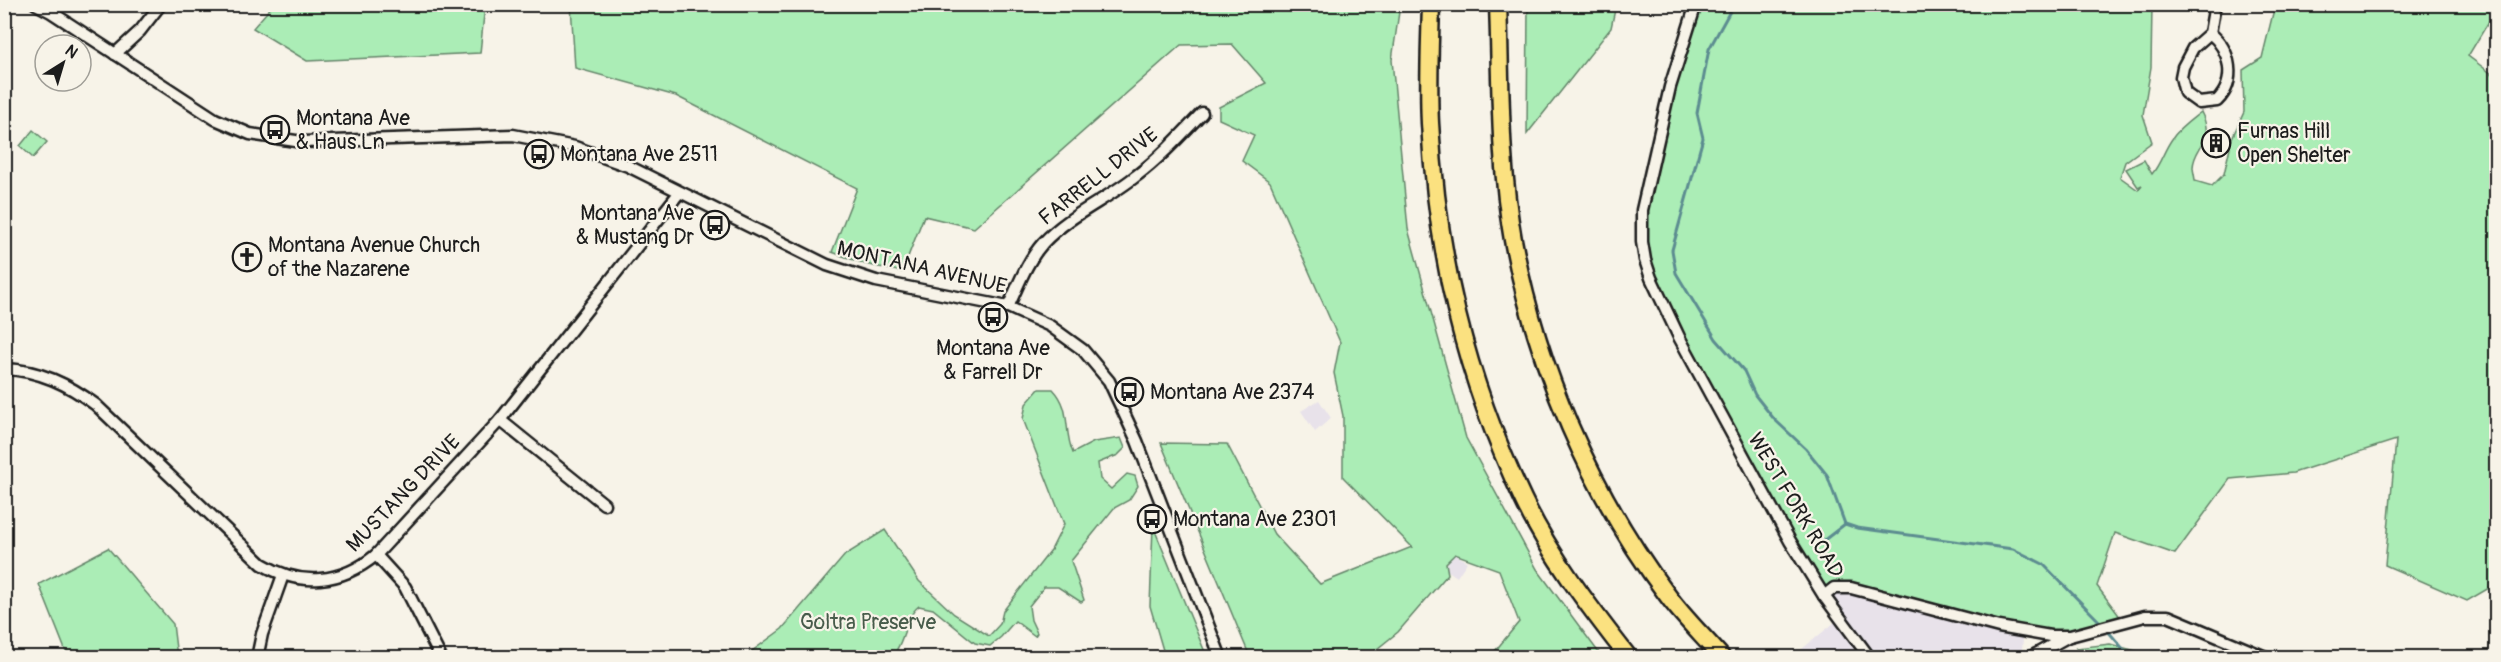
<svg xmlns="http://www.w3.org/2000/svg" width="2501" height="662" viewBox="0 0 2501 662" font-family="Pangolin,sans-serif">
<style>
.built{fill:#e8e2ea}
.green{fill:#abedb6;stroke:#648469;stroke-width:1.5}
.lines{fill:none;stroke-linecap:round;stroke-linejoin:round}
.stream{stroke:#5c8c90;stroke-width:3}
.minor-casing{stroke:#1c1c1c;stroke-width:15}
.highway-casing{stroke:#1c1c1c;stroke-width:21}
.minor{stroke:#f7f3e8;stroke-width:10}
.highway{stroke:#fbe180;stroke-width:16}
.labels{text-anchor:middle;stroke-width:4.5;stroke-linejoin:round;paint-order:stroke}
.poi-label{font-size:21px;fill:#1c1c1c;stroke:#f7f3e8;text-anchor:start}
.street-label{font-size:21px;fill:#1c1c1c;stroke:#f7f3e8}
.park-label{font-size:21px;fill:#475b4a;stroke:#f7f3e8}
</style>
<rect width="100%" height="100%" fill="#f7f3e8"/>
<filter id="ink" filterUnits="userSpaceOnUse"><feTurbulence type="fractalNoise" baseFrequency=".0167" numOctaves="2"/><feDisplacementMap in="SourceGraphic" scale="12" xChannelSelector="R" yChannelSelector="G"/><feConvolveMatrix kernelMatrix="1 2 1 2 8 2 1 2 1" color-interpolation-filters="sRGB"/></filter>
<g filter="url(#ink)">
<g class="built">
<polygon points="1319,400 1331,418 1315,432 1301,411"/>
<polygon points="1454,553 1467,562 1457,577 1444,568"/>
<polygon points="1834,588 2024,632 2021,657 1801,658 1797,653 1840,618 1824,596"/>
</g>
<g class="green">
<polygon points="273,5 485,5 480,53 307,61 253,28"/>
<polygon points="571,5 1400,5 1392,60 1408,229 1466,438 1537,569 1602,657 1490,657 1519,622 1499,570 1455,554 1446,563 1448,574 1398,632 1367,657 1250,657 1161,443 1227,444 1274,534 1320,584 1412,547 1343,477 1343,416 1334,373 1340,342 1270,182 1242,161 1254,135 1219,119 1219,107 1266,83 1232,44 1181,45 974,228 924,216 902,272 865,264 832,252 857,188 676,96 575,68"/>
<polygon points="1528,5 1616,5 1611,28 1527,134"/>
<path d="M1696,5h456l-1,62 -8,48 9,27 -27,20 -5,15 18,13 4,-5 -4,2 -12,-18 18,-9 8,14c9,-11 12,-24 20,-35 7,-11 19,-19 29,-27 15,29 -7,34 -8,55 0,4 2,10 2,14l17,5 12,-12 8,-36 12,-26 -1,-42 19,-12 13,-53h215l4,8 -26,43 28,21v507l-29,17 -82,-36 11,-125 -103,33 -63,6 -55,75 -60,-21 -18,53 27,36 -74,13 -199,-47 -27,8 -173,-318 -9,-68z"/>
<polygon points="33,130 47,142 33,158 20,146"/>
<path d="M1039,389h14c19,20 10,41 20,64l21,-11 27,-4 4,10 -7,7 -20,8 2,16 11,10 16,-15 8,2 3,10 -9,14 -15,8 -43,53 13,39 -3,2 -23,-15h-14l-15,19 2,14 6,13 -2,3 -20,-15 -14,16 -11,9 -15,-3 -42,-34 -14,-3c-13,10 -14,30 -22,43l1,8h-154l38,-28 63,-74 40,-25 34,51 35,33 35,22 11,-12 3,-13 48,-61 13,-26 -41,-105 3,-15z"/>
<polygon points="1153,526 1207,657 1165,657 1150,606"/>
<polygon points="108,548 173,624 177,657 68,657 39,584"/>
<polygon points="2110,644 2154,656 2155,657 2084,657 2076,648"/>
</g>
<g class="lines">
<g class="stream">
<polyline points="1734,4 1709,49 1697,113 1703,138 1672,250 1676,273 1716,339 1744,371 1755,395 1774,419 1806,449 1827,475 1845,524 1857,528 2013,549 2043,564 2103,625"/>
<polyline points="1823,541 1845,524"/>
<polyline points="2107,630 2131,658"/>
</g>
<g class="minor-casing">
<g id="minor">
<polyline points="36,4 51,12 215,119 250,134 302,142 513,135 575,147 628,166 827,265 876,281 1008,307 1050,326 1083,350 1109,381 1137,441 1221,658"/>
<polyline points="1696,4 1670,87 1642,210 1642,242 1645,260 1651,278 1679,337 1790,541 1824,596 1870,658"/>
<path d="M2210,33c21,17 27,48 7,68l-18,2 -14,-10 -4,-16 2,-10 10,-19 17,-15 5,-29"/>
<polyline points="115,54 140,31 161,4"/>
<path d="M1008,307c10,-21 19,-46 35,-64 26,-28 63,-43 93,-67 24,-18 45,-41 66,-63"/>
<path d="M4,369c35,1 64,15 92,36l166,159c38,23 79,20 114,-9l124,-135 179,-227"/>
<polyline points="500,420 604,504"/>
<polyline points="376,555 405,587 441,658"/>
<polyline points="1824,596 1834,588 1851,588 1999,627 2050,636 2070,636 2145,616 2168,616 2268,658"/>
<polyline points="257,658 262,634 283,575"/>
<polyline points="2029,658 2067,637"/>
</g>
</g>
<g class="highway-casing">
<g id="highway">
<path d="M1431,4c-1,40 -3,80 -1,119 7,134 35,254 93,376 27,57 67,109 106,159"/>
<path d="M1498,4c3,78 1,159 15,236 24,128 77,252 155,356 16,22 36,41 54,62"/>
</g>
</g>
<use href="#minor" class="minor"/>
<use href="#highway" class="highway"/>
</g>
</g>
<defs>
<g id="bus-ring" transform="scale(1.5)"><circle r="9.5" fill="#f7f3e8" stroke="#1c1c1c" stroke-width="1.5"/><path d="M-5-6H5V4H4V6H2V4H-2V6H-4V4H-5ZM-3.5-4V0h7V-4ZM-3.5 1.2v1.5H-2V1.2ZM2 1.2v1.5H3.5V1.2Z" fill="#1c1c1c"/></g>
<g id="building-ring" transform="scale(1.5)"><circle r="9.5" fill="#f7f3e8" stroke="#1c1c1c" stroke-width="1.5"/><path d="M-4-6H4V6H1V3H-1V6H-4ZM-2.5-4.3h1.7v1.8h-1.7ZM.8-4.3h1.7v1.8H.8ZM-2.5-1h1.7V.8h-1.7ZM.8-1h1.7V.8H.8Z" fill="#1c1c1c"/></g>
<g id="church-ring" transform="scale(1.5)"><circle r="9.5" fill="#f7f3e8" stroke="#1c1c1c" stroke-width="1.5"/><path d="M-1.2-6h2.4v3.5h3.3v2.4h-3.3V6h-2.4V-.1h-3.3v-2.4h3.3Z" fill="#1c1c1c"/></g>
</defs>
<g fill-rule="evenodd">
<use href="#bus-ring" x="275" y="130"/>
<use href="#building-ring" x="2216" y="143"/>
<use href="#bus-ring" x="539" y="154"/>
<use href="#bus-ring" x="715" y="225"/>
<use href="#church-ring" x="247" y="257"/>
<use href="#bus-ring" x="993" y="317"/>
<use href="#bus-ring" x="1129" y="392"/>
<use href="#bus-ring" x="1152" y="519"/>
</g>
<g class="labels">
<g class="poi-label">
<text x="296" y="125">Montana Ave<tspan x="296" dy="24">&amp; Haus Ln</tspan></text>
<text x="2237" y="138">Furnas Hill<tspan x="2237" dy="24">Open Shelter</tspan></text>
<text x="560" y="161">Montana Ave 2511</text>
<text x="694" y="220" text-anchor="end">Montana Ave<tspan x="694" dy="24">&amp; Mustang Dr</tspan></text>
<text x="268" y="252">Montana Avenue Church<tspan x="268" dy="24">of the Nazarene</tspan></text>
<text x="993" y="355" text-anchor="middle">Montana Ave<tspan x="993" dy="24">&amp; Farrell Dr</tspan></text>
<text x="1150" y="399">Montana Ave 2374</text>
<text x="1173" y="526">Montana Ave 2301</text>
</g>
<g class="street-label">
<text transform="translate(1098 176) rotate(-38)" y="7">FARRELL DRIVE</text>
<text transform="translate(922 267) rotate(13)" y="7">MONTANA AVENUE</text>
<text transform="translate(403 493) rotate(-46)" y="7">MUSTANG DRIVE</text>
<text transform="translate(1796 505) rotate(59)" y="7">WEST FORK ROAD</text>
</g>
<g class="park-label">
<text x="868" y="629">Goltra Preserve</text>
</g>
</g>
<rect width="2501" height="662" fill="none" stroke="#f7f3e8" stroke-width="24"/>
<rect x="12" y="12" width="2477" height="638" fill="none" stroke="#1c1c1c" stroke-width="2" filter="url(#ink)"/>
<g transform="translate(63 63) rotate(37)"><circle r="28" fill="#f7f3e8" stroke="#9f9d96" stroke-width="1.5"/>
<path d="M0-4.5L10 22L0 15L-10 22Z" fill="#1c1c1c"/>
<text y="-9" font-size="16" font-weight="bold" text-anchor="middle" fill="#1c1c1c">N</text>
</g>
</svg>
